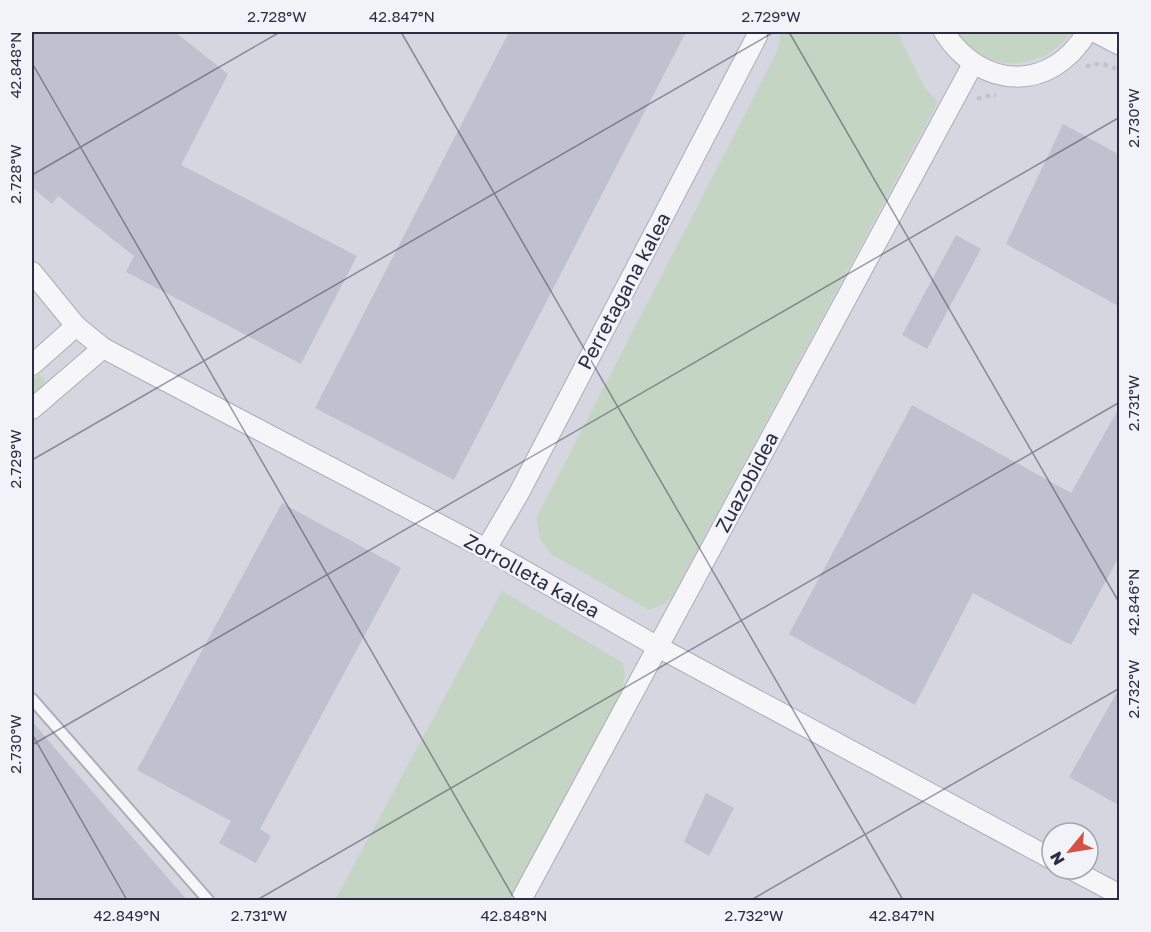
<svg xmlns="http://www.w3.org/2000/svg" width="1151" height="932" viewBox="0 0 1151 932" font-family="'Golos Text',sans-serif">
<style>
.built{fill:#d5d6e0;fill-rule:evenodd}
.green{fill:#c4d5c3}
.building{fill:#bfc1ce}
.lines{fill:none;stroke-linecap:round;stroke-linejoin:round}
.lane-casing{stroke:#acadb9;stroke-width:14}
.street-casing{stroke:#acadb9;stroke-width:22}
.path{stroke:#c1c2ca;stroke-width:4;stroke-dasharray:4.5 4.5;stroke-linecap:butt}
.lane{stroke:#f6f6f9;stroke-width:10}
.street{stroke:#f6f6f9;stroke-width:20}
.ticks{fill:none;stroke:#2a2d44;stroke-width:1.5;stroke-opacity:0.45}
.labels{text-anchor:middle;stroke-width:5;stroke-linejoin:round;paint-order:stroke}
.street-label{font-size:20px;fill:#2a2d44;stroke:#f2f3f8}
.neatline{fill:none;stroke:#2a2d44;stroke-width:2}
.ticks-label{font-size:15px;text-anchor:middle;fill:#2a2d44}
</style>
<rect width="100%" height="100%" fill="#e3e4eb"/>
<path class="built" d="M32,32h1087v868h-1087zM1052,833h36v36h-36z"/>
<g class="green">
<polygon points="780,32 897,32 925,88 938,102 672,597 663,604 649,610 551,554 540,539 537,517 777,52 780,40"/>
<path d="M957,32h114c-26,40 -88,43 -114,0z"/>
<polygon points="39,374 46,382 32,395 32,380"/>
<polygon points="502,591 623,663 625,674 622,691 509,900 335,900"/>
</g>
<g class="building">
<polygon points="32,32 175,32 228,74 181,165 357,256 301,364 126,272 134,256 58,196 52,204 32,187"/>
<polygon points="509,32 686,32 454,480 315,408"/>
<polygon points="1063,124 1120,155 1120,307 1006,244"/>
<polygon points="956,235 981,249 927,349 902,335"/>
<polygon points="912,405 1071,493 1120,406 1120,555 1071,645 973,593 915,705 789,634"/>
<polygon points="282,503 401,568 260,829 271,836 256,863 219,843 231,821 137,770"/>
<polygon points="1120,687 1120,806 1069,777"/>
<polygon points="32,721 70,766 187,900 32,900"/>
<polygon points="706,793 734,808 709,856 684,842"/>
</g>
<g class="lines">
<g class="lane-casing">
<polyline id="lane" points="32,699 208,900"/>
</g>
<g class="street-casing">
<g id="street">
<path d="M944,32c37,58 107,61 143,0"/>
<polyline points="1095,32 1120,45"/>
<polyline points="32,272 76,326 103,348 486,549 658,647 1052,859"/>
<polyline points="32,365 76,326"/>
<polyline points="32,409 103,348"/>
<polyline points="486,549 519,493 757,36 757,32"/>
<polyline points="1071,869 1120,895"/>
<polyline points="521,900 973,64"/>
</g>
</g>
<g class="path">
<path d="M1086,67c13,-6 22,-2 34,4"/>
<polyline points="977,99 985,96 996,95"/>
</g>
<use href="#lane" class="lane"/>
<use href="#street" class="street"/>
</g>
<path class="ticks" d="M401,32l502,868M789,32l331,572M32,63l483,837M32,175l248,-143M32,460l742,-428M32,734l95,166M32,745l1088,-628M257,900l863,-498M751,900l369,-212"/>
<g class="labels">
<g class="street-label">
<text transform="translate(624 291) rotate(-62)" y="7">Perretagana kalea</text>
<text transform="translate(747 482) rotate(-62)" y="7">Zuazobidea</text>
<text transform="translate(532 576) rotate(29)" y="7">Zorrolleta kalea</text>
</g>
</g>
<rect width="1151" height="932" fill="none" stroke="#f2f3f8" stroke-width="66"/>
<g transform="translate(1070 851) rotate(240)"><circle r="28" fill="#f2f3f8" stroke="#a2a4b0" stroke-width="1.5"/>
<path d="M0-4.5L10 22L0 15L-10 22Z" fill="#d35245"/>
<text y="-9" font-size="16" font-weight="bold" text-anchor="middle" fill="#2a2d44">N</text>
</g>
<rect x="33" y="33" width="1085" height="866" class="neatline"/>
<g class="ticks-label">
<text x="277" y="22">2.728°W</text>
<text x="402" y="22">42.847°N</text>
<text x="771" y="22">2.729°W</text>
<text transform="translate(16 65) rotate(-90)" y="5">42.848°N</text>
<text transform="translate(1134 118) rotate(-90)" y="5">2.730°W</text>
<text transform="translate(16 174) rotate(-90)" y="5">2.728°W</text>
<text transform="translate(1134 403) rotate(-90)" y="5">2.731°W</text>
<text transform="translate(16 459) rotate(-90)" y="5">2.729°W</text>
<text transform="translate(1134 602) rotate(-90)" y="5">42.846°N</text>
<text transform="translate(1134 689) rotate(-90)" y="5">2.732°W</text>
<text transform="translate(16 744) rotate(-90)" y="5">2.730°W</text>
<text x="127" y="921">42.849°N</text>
<text x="259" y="921">2.731°W</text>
<text x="514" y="921">42.848°N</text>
<text x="754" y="921">2.732°W</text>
<text x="902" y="921">42.847°N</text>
</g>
</svg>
